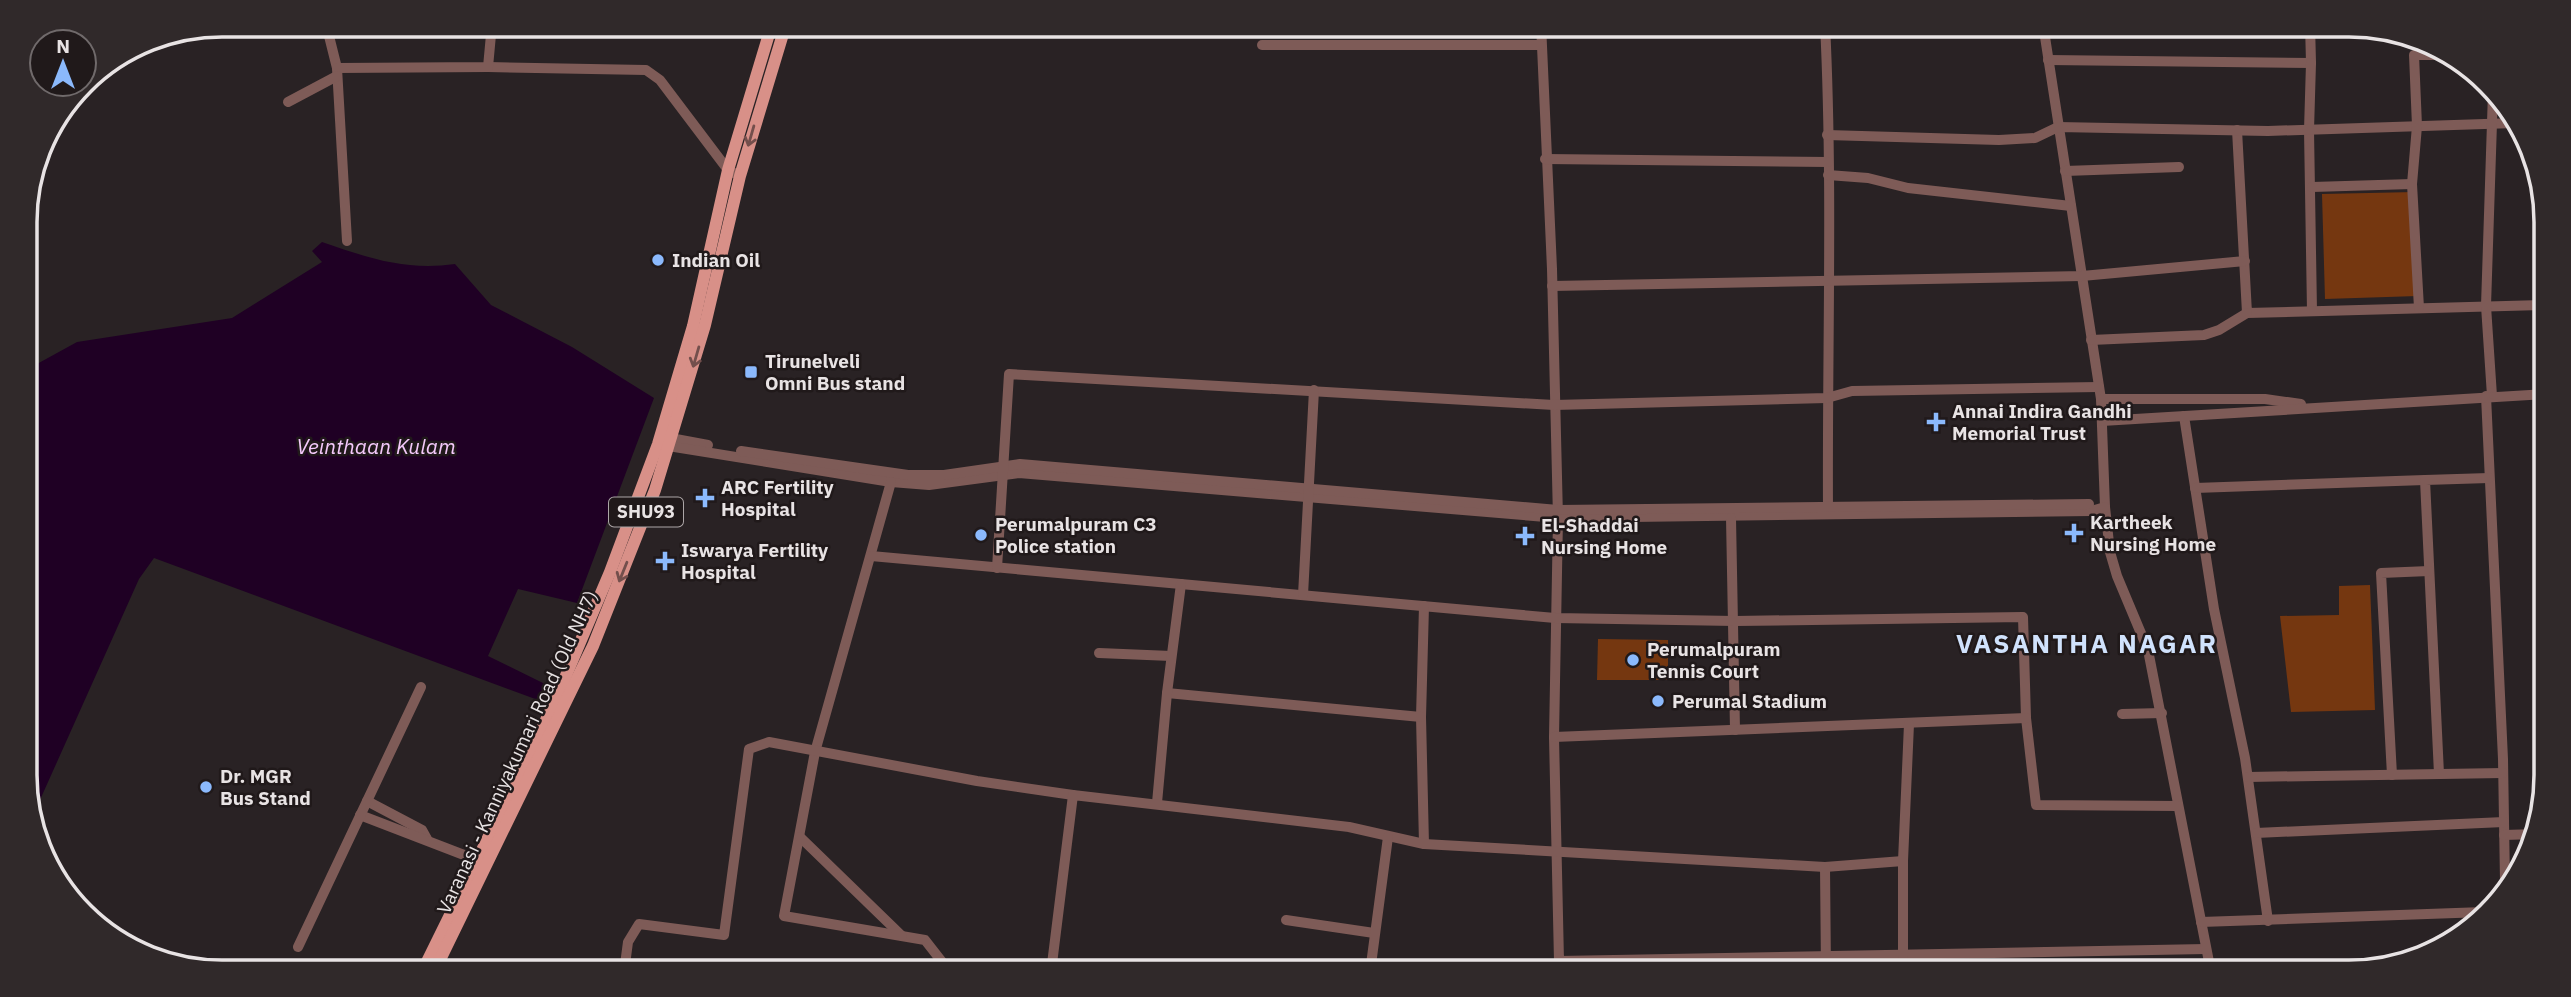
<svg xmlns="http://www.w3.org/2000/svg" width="2571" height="997" viewBox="0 0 2571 997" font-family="'IBM Plex Sans',sans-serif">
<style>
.green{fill:#753710}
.water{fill:#1f0024}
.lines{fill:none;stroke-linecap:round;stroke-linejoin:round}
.minor{stroke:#7e5b57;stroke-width:10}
.major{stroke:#d89088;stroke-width:12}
.oneway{stroke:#734f4c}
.poi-dot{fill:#8bb9fc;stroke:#20191a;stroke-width:2.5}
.labels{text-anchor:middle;stroke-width:5;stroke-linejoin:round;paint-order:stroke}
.shield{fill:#20191a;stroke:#aca6a7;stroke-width:2}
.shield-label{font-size:18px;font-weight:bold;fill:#e8e3e4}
.poi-label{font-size:19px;font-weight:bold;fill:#e8e3e4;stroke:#20191a;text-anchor:start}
.street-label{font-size:19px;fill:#e8e3e4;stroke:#20191a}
.water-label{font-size:21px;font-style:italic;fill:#f4c9fb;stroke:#20191a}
.district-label{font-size:26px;font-weight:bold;letter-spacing:2px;fill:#d0e2fc;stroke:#20191a}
.rim{fill:none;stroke:#e8e3e4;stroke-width:3.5}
</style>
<rect width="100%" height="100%" fill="#292224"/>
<g class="green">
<polygon points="2415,192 2418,296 2325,299 2322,194"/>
<polygon points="2370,585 2375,710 2291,712 2280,616 2339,615 2339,586"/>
<polygon points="1598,639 1668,640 1668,680 1597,680"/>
</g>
<path class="water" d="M322,242c46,16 84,29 133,22l36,41 81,42 82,51 -77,205 -59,-14 -30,67 57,28 -7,16 -384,-142 -15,21 -108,241 -3,-6 -2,-444 51,-28 155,-24 90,-56 -10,-11z"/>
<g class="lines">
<g class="minor">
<polyline points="326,24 337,68 347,241"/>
<polyline points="1541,24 1552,269 1558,518 1554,737 1559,961 2206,949"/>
<path d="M1825,24c8,163 2,325 3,488"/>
<polyline points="2043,24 2101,399 2105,507 2110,552 2117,576 2148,650 2211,972"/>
<polyline points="264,28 270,24"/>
<polyline points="1262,45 1541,45"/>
<polyline points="2048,60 2311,63 2310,24"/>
<polyline points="2311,63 2309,130 2312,311"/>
<polyline points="488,67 646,70 660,80 728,170 740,176"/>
<polyline points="337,68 488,67 492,24"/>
<polyline points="288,102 337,76"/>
<polyline points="2237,130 2247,313 2545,305"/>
<polyline points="1827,135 1999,140 2035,138 2058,127 2268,131 2515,123"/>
<polyline points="1545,159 1828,162"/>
<polyline points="2065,171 2179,167"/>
<polyline points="1828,175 1868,178 1908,188 2071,206"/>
<polyline points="2312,187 2412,184"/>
<polyline points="1552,286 2082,276 2245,261"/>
<polyline points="2419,308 2412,184 2417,126 2414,55 2441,55"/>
<polyline points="2091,340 2204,335 2219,330 2247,313"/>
<polyline points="2486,396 2503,759 2505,882"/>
<polyline points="2492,396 2486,306 2493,92"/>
<polyline points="2101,399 2265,399 2301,404"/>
<polyline points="2184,416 2214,609 2245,758 2268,921"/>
<polyline points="2102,421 2545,394"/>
<polyline points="665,437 708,445"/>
<polyline points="662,445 891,482 929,485 1019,473 1558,518 2091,511 2105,507"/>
<polyline points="741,451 908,475 944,475 1020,464 1558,510 2089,504"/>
<polyline points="891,482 815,752 784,916 925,940 950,972"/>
<polyline points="2195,488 2425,480"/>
<polyline points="1731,518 1735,730"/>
<polyline points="871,556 1555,618 1735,621 2023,617 2026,718 2036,805 2178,806"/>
<polyline points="997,568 1009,374 1554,405 1827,398 1852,391 2099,387"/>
<polyline points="1303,595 1314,390"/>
<polyline points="1424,606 1421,717 1424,844"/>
<polyline points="1099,653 1171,656"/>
<polyline points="1167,693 1421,717"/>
<polyline points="2122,714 2162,713"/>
<polyline points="1554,737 2026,718"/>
<polyline points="2439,774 2425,480 2489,478"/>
<polyline points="2392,775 2381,573 2429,571"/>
<polyline points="2248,777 2503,773"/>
<polyline points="367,801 422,830 427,839"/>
<polyline points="1157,803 1167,693 1181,584"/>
<polyline points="360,815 477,860"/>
<polyline points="2256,833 2504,822"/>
<polyline points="2504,835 2537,834"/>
<polyline points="800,837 902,936"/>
<polyline points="1825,867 1903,861"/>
<polyline points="1286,920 1374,933"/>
<polyline points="2201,922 2484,912"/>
<polyline points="298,947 421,687"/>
<polyline points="1903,956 1903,861 1909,724"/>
<polyline points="624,972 628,942 639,924 724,935 749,749 769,742 977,781 1073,795"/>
<polyline points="1051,972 1073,795 1349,827 1424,844 1825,867 1826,972"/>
<polyline points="1370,972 1388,837"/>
</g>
<g class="major">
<polyline points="422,972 553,706 610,572 658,444 693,326 728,170 772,24"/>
<polyline points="434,972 593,646 655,490 705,325 740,176 786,24"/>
</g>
</g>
<defs><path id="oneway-shaft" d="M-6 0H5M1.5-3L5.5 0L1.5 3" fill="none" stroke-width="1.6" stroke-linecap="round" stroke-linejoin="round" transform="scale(1.75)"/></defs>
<g class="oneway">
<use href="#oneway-shaft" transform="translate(751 136) rotate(106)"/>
<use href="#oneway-shaft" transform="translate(696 357) rotate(106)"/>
<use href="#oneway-shaft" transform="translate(623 572) rotate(112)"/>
</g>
<g class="poi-dot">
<circle cx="658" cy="260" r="7"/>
<rect x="744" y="365" width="14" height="14" rx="3.5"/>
<path d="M1932.5 411.5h7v7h7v7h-7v7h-7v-7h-7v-7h7z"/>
<path d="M701.5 487.5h7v7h7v7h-7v7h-7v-7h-7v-7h7z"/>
<path d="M2070.5 522.5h7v7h7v7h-7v7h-7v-7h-7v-7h7z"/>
<circle cx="981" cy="535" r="7"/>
<path d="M1521.5 525.5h7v7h7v7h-7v7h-7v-7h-7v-7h7z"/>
<path d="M661.5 550.5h7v7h7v7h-7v7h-7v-7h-7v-7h7z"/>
<circle cx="1633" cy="660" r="7"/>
<circle cx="1658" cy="701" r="7"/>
<circle cx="206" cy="787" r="7"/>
</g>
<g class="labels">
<rect class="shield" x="609" y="497.5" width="74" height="29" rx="5"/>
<g class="shield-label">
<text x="646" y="518">SHU93</text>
</g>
<g class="poi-label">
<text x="672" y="267">Indian Oil</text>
<text x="765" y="368">Tirunelveli<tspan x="765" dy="22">Omni Bus stand</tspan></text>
<text x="1952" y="418">Annai Indira Gandhi<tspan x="1952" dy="22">Memorial Trust</tspan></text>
<text x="721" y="494">ARC Fertility<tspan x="721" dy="22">Hospital</tspan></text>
<text x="2090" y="529">Kartheek<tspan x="2090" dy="22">Nursing Home</tspan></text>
<text x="995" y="531">Perumalpuram C3<tspan x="995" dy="22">Police station</tspan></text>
<text x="1541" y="532">El-Shaddai<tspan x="1541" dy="22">Nursing Home</tspan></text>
<text x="681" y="557">Iswarya Fertility<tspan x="681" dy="22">Hospital</tspan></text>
<text x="1647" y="656">Perumalpuram<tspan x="1647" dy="22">Tennis Court</tspan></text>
<text x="1672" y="708">Perumal Stadium</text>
<text x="220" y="783">Dr. MGR<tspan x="220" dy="22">Bus Stand</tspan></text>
</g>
<g class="street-label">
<text transform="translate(517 752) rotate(-65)" y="7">Varanasi - Kanniyakumari Road (Old NH7)</text>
</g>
<g class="water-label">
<text x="376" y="454">Veinthaan Kulam</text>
</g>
<g class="district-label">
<text x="2087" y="653">VASANTHA NAGAR</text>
</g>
</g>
<path d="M0 0H2571V997H0ZM222 37H2349A185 185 0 0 1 2534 222V775A185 185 0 0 1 2349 960H222A185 185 0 0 1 37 775V222A185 185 0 0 1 222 37Z" fill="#30292a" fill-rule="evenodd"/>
<path class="rim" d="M222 37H2349A185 185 0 0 1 2534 222V775A185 185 0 0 1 2349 960H222A185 185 0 0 1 37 775V222A185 185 0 0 1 222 37Z"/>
<g transform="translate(63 63)"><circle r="33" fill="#20191a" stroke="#706a6b" stroke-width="2"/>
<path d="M0-5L12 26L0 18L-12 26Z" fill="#8bb9fc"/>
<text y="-10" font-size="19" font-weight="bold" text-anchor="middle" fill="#e8e3e4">N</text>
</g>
</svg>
